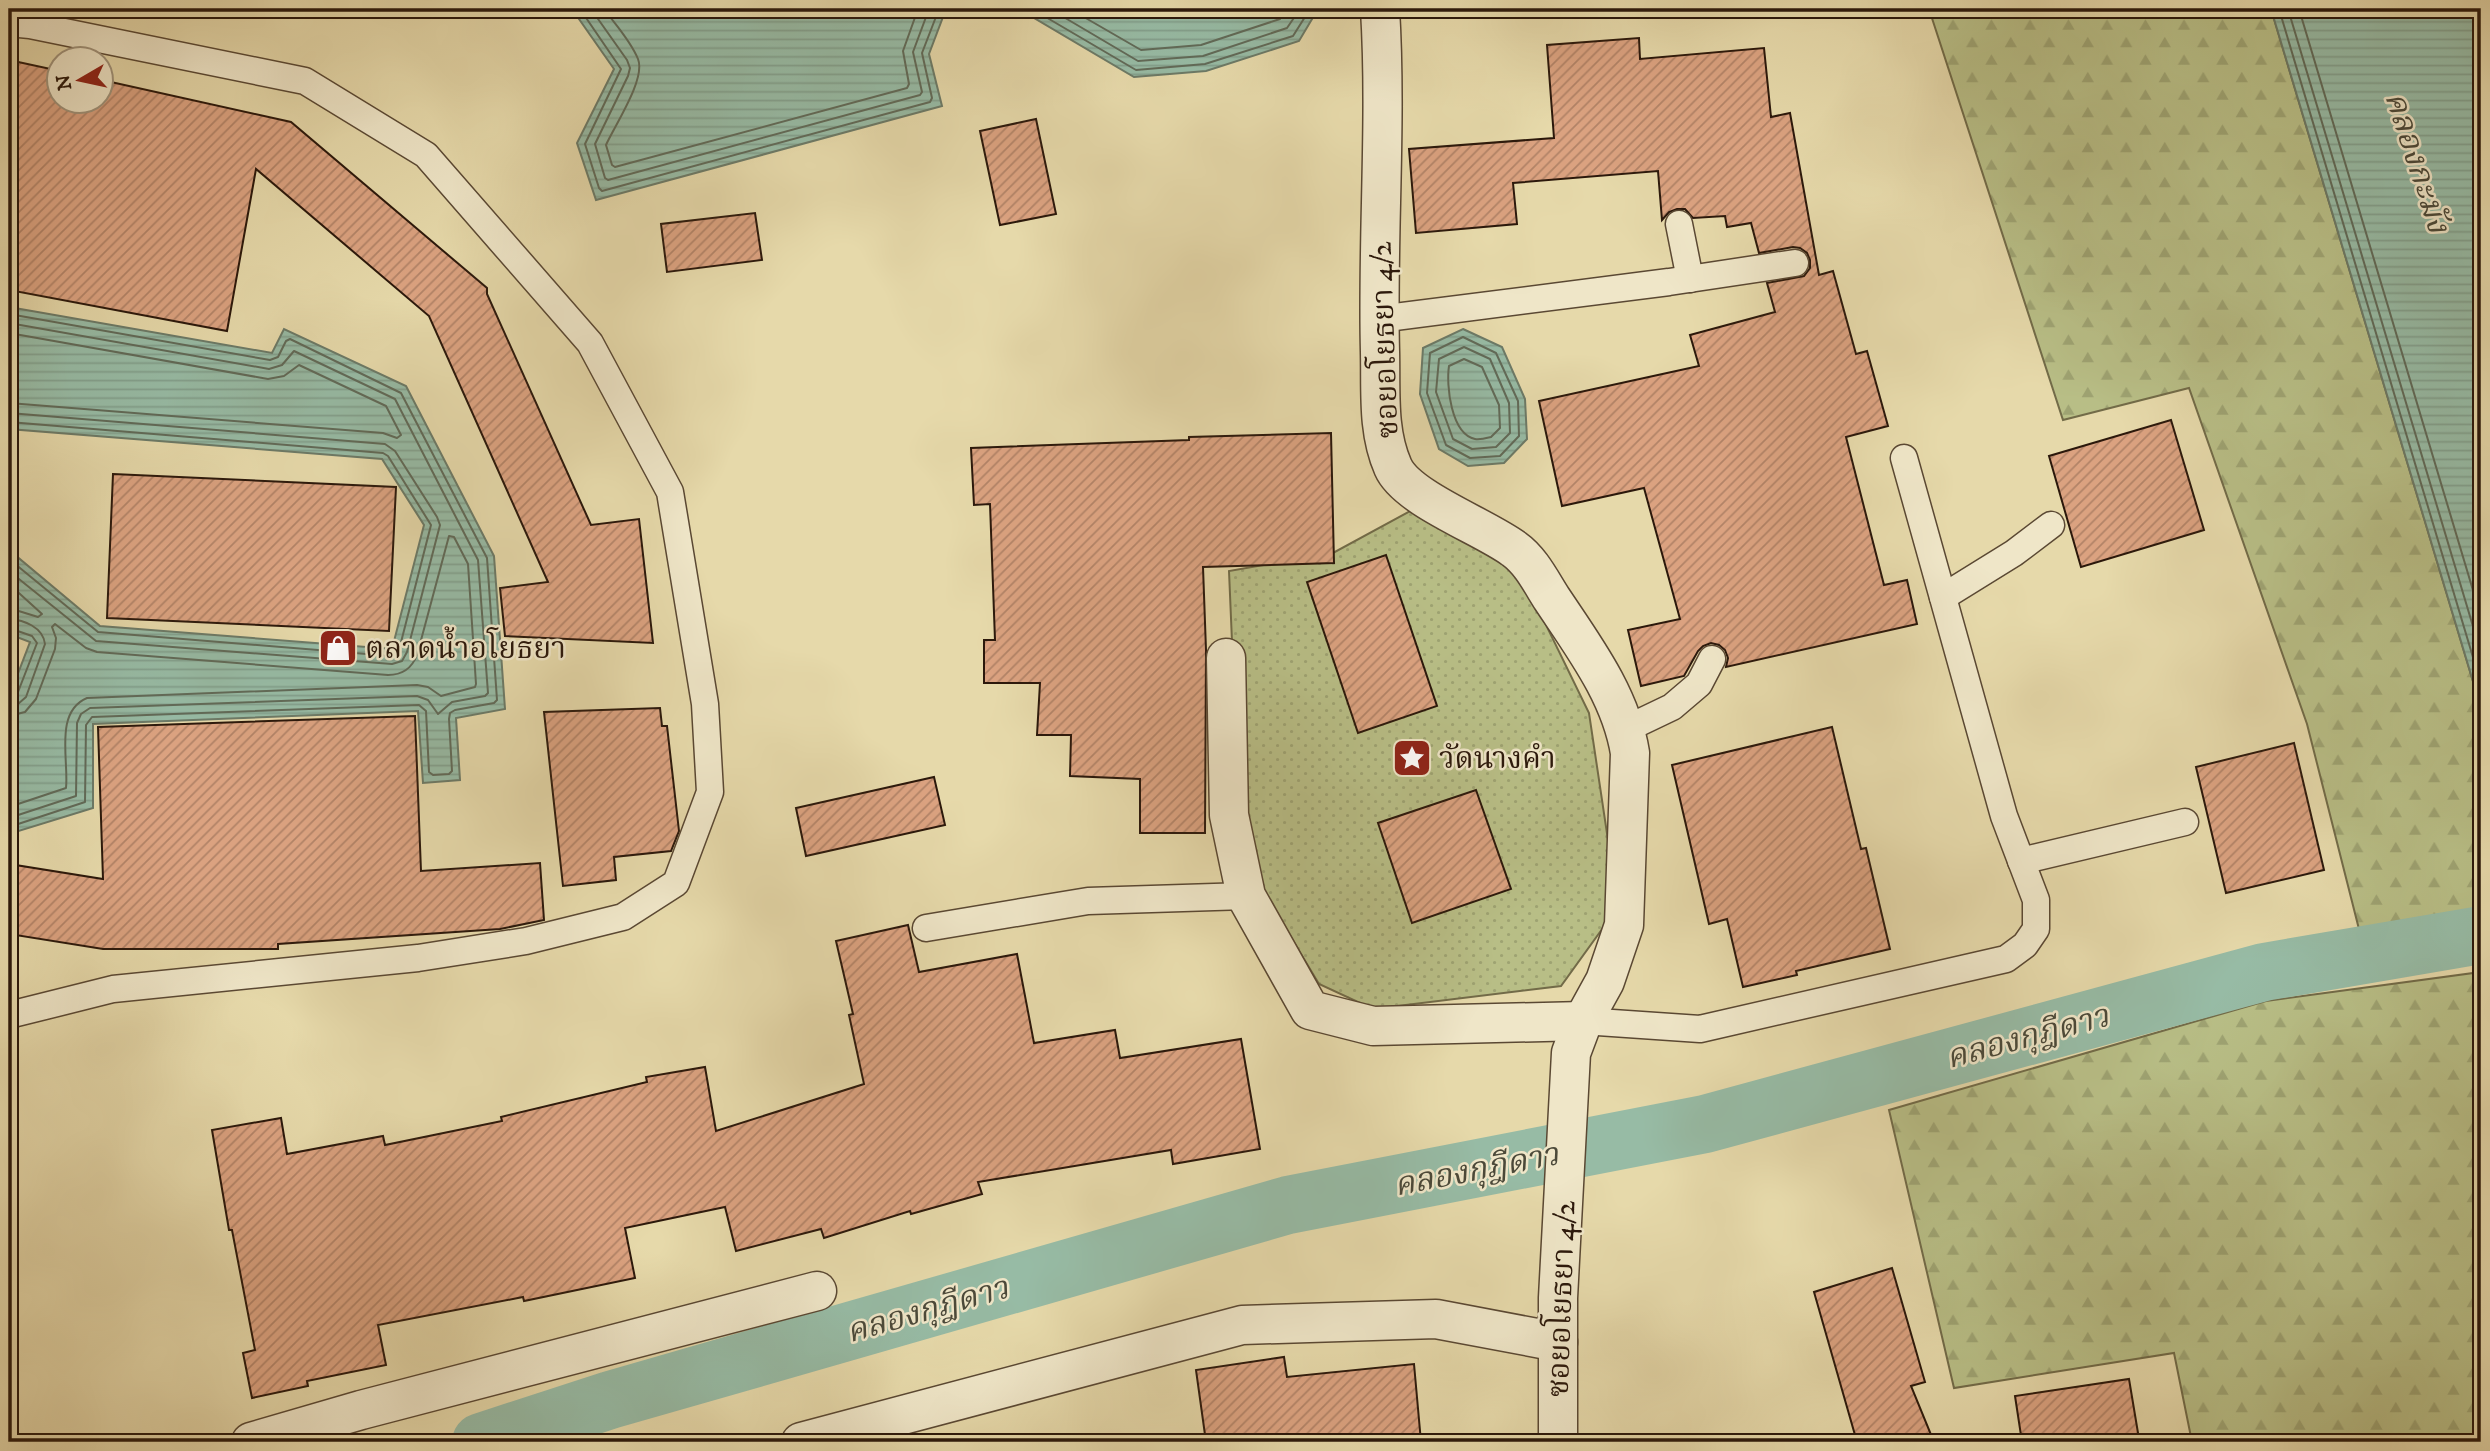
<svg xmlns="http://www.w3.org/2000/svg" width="2490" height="1451" viewBox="0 0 2490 1451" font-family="'IM FELL DW Pica','Noto Serif Thai',serif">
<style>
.grass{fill:url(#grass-dots);stroke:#726b48;stroke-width:2}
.forest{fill:url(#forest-firs);stroke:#726b48;stroke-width:2}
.water{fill:url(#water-rules);stroke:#6c7a67;stroke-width:2}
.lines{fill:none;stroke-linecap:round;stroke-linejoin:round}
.shore{stroke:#616a58;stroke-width:2}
.canal{stroke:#97bba5;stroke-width:58}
.building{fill:url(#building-hatch);stroke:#2b180b;stroke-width:2}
.service-casing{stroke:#5a4833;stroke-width:29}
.minor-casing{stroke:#5a4833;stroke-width:41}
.service{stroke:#efe6c8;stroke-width:26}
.minor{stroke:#efe6c8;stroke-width:38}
.labels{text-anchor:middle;stroke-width:5;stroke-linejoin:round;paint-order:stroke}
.street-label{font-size:30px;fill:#2b180b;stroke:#efe6c8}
.poi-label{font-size:30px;fill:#2b180b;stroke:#efe6c8;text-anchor:start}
.water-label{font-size:32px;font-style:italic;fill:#4b4939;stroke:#efe6c8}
</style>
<defs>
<pattern id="grass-dots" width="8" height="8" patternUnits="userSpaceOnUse" patternTransform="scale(1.75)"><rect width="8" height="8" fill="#b8be86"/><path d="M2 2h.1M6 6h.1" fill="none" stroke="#9ea372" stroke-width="1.8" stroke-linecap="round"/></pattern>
<pattern id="forest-firs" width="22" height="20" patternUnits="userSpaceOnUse" patternTransform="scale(1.75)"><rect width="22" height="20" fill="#b8be86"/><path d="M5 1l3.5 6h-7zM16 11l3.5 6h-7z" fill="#9ea372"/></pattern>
<pattern id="water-rules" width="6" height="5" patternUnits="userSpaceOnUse" patternTransform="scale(1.75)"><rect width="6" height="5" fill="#97bba5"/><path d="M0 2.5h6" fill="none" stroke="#82a08d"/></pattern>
<pattern id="building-hatch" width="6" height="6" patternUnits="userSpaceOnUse" patternTransform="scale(1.75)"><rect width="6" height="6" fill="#dba280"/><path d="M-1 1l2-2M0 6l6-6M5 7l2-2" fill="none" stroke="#b28367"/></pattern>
</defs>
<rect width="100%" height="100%" fill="#e6d9aa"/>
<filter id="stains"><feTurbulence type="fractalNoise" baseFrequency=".00286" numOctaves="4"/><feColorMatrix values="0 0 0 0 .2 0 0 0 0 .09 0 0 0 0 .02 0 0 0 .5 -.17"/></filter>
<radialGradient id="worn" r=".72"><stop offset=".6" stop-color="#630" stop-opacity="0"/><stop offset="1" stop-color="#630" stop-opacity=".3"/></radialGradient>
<polygon class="grass" points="1425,503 1509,549 1589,713 1618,907 1561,986 1373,1009 1319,984 1241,854 1229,571 1333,553"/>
<g class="forest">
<polygon points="1929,9 2271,9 2481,708 2481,913 2360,933 2307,724 2189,388 2063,420"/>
<polygon points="2481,972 2481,1442 2192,1442 2174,1353 1954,1388 1889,1110 2266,1001"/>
</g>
<g class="water">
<polygon points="572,9 946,9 929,54 942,106 596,200 577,143 614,69"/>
<polygon points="1019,9 1318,9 1299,41 1206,71 1134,77"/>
<polygon points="2271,9 2481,9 2481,708"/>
<polygon points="9,307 272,353 284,329 406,386 494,556 505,709 456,718 460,780 423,783 418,711 93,724 93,808 9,834 9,697 30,642 9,634 9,550 100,626 392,649 424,525 382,459 9,429"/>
<polygon points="1463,329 1502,347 1525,399 1527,439 1504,463 1468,466 1439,449 1420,394 1423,348"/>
</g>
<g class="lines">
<g class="shore">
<polyline points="580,9 621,69 585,144 599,188 602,191 930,102 932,98 922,53 939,9"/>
<polyline points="591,9 627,60 630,68 628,76 595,144 605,178 608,180 920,95 922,92 913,52 929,9"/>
<path d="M604,9c11,15 27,32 34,50 8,20 -23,66 -32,86l6,20 3,2 292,-79 2,-4 -6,-33 15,-42"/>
<polyline points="1032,9 1136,70 1205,64 1293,36 1310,9"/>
<polyline points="1050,9 1138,61 1203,56 1287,28 1300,9"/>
<polyline points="1070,9 1141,50 1201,45 1280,19 1287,9"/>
<polyline points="2279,9 2481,684"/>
<polyline points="2288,9 2481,653"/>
<polyline points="2299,9 2481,617"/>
<polyline points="9,314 270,360 278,357 286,341 290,339 401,393 487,558 497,700 494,703 455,710 450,713 449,719 452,771 449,774 433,775 429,772 426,711 419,705 92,717 86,725 85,802 9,827"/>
<polyline points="9,323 269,369 282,365 294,351 395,399 478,560 488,693 485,696 452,702 438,714 428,700 417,696 90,708 81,714 77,723 76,796 9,818"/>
<polyline points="9,333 268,379 284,376 299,365 386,406 401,435 397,438 383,433 9,403"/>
<polygon points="1463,337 1496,353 1518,401 1519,436 1500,456 1470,458 1446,445 1427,393 1430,353"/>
<polygon points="1464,347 1490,359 1509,403 1510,433 1496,447 1472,449 1453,439 1436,392 1439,359"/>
<path d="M1464,359l18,8 17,38 1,23 -9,9c-4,1 -11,3 -16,2 -24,-5 -29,-54 -26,-73z"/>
<polyline points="9,413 385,444 395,451 437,517 440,525 407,652 402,661 392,664 96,641 9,571"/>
<polyline points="9,422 383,453 388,456 431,525 399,650 391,656 98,632 9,559"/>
<polyline points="9,584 42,614 38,617 9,608"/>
<path d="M9,619c15,1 34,8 36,25l-19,53 -8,7 -9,1"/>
<polyline points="9,628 32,636 37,643 18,692 9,697"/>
<path d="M9,716l16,-4 11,-13 19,-50 1,-11 -4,-11 3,-3 31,24 11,4 291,23c15,0 24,-7 29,-20l32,-119 5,1 14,27 8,120 -1,3 -34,9 -13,-9 -11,-2 -330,13c-33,14 -18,62 -21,90l-57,19"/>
</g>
<polyline class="canal" points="481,1442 610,1400 1288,1205 1705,1124 2264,972 2481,935"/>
</g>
<g class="building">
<polygon points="1639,38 1640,59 1764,48 1771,117 1790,113 1819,275 1833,271 1856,354 1867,351 1888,426 1846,437 1884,585 1907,580 1917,624 1726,667 1728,658 1725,650 1719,645 1711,643 1703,646 1698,651 1684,676 1641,686 1628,630 1680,619 1644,488 1562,506 1539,401 1699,366 1690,335 1775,312 1767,283 1804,276 1810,268 1810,260 1807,253 1800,248 1793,247 1759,253 1751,223 1727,227 1725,216 1693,218 1685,209 1677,209 1669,212 1662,220 1658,171 1513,183 1517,224 1416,233 1409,149 1554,138 1547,45"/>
<polygon points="9,60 60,71 60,102 102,102 102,80 291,122 487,288 487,294 591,525 639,519 653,643 505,636 500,588 548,582 429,316 256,169 227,331 9,290"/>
<polygon points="1036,119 1056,214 1000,225 980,131"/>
<polygon points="755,213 762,260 667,272 661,224"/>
<polygon points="2171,420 2204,530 2081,567 2049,456"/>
<polygon points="1331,433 1334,563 1203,567 1206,650 1205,833 1140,833 1140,779 1070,776 1071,735 1037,735 1040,683 984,683 984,640 995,640 990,504 974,505 971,448 1189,440 1189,437"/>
<polygon points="113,474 396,487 389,631 107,618"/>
<polygon points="1386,555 1437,706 1358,733 1307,582"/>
<polygon points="660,708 662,726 667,726 679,831 671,851 614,857 616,880 563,886 544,712"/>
<polygon points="415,716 421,871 540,863 544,920 500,929 278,944 278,949 103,949 9,934 9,864 103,879 98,727"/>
<polygon points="1832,727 1861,849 1866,848 1890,949 1796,971 1797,975 1743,987 1727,919 1709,924 1672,765"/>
<polygon points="2294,743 2324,870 2226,893 2196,767"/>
<polygon points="934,777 945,825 806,856 796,808"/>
<polygon points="1476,790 1511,889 1412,923 1378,823"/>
<polygon points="908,925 919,972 1017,954 1034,1043 1115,1030 1120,1058 1241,1039 1260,1149 1173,1164 1171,1150 978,1182 982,1194 911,1214 910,1211 824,1238 821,1229 736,1251 725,1207 625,1228 635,1278 524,1301 523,1297 378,1325 386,1365 307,1381 308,1386 252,1398 243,1353 255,1350 232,1230 229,1230 212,1130 281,1118 287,1154 383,1136 385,1145 502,1121 501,1117 647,1082 646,1077 705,1067 716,1131 864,1084 849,1015 853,1014 836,941"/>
<polygon points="1892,1268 1925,1382 1911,1386 1934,1442 1857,1442 1814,1292"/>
<polygon points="1284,1357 1287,1377 1414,1364 1421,1442 1206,1442 1196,1370"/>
<polygon points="2129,1379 2139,1439 2114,1442 2022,1442 2015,1396"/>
</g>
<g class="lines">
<g class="service-casing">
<g id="service">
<polyline points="9,23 30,25 305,81 426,155 590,343 670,492 705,704 710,792 676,883 623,917 526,941 418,958 113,989 9,1015"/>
<polyline points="1679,224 1690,279"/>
<polyline points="1379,319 1669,282 1795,263"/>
<polyline points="1943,597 2014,553 2051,525"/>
<polyline points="1626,729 1672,707 1699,684 1712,659"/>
<polyline points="2021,861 2185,822"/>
<polyline points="926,928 1088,901 1246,896"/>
<polyline points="1583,1021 1700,1029 2006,959 2025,945 2036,929 2036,900 2004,816 1904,458"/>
</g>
</g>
<g class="minor-casing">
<g id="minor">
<path d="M1380,9c7,114 -3,229 0,343 1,38 -3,79 13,115 14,32 92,60 121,82 17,12 27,33 38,50 32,48 69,97 78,154l-6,172 -19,56 -22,40 -12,32 -13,245v144"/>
<polyline points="1226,658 1229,815 1246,896 1310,1010 1373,1026 1583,1021"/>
<polyline points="251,1442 361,1410 817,1291"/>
<polyline points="801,1442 1242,1325 1436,1319 1558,1342"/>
</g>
</g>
<use href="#service" class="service"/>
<use href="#minor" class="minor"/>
</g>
<defs>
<g id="shop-square" transform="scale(2.0125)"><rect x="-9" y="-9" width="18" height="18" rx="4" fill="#8f2418" stroke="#efe6c8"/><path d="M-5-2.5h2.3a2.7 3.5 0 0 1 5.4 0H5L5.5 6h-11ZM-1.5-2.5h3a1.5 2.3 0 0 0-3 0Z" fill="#fff"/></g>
<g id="sight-square" transform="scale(2.0125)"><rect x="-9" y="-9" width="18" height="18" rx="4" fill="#8f2418" stroke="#efe6c8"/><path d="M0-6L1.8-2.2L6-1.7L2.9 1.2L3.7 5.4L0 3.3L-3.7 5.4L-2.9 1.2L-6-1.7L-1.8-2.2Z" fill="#fff"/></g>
</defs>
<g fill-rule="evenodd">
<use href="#shop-square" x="338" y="648"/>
<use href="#sight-square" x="1412" y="758"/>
</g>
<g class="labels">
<g class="street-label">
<text transform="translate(1384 340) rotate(-92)" y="10">ซอยอโยธยา 4/2</text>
<text transform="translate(1561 1299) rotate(-88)" y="10">ซอยอโยธยา 4/2</text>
</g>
<g class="poi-label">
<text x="365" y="658">ตลาดน้ำอโยธยา</text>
<text x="1439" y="768">วัดนางคำ</text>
</g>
<g class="water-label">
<text transform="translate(2418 162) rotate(72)" y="11">คลองกะมัง</text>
<text transform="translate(2027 1036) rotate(-15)" y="11">คลองกุฎีดาว</text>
<text transform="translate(1476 1169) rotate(-11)" y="11">คลองกุฎีดาว</text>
<text transform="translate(927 1309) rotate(-16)" y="11">คลองกุฎีดาว</text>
</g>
</g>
<rect width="2490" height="1451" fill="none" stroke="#e6d9aa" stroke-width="35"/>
<rect x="10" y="10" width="2469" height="1430" fill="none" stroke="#2b180b" stroke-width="3.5"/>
<rect x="18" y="18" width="2455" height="1416" fill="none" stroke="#2b180b" stroke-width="2"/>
<g transform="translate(80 80) rotate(261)"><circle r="33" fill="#efe6c8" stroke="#a1947c" stroke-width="2"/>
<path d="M0-5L12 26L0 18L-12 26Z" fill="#8f2418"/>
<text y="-10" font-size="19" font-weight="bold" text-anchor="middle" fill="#2b180b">N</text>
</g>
<rect width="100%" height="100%" filter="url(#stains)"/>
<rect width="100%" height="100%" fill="url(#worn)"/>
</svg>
